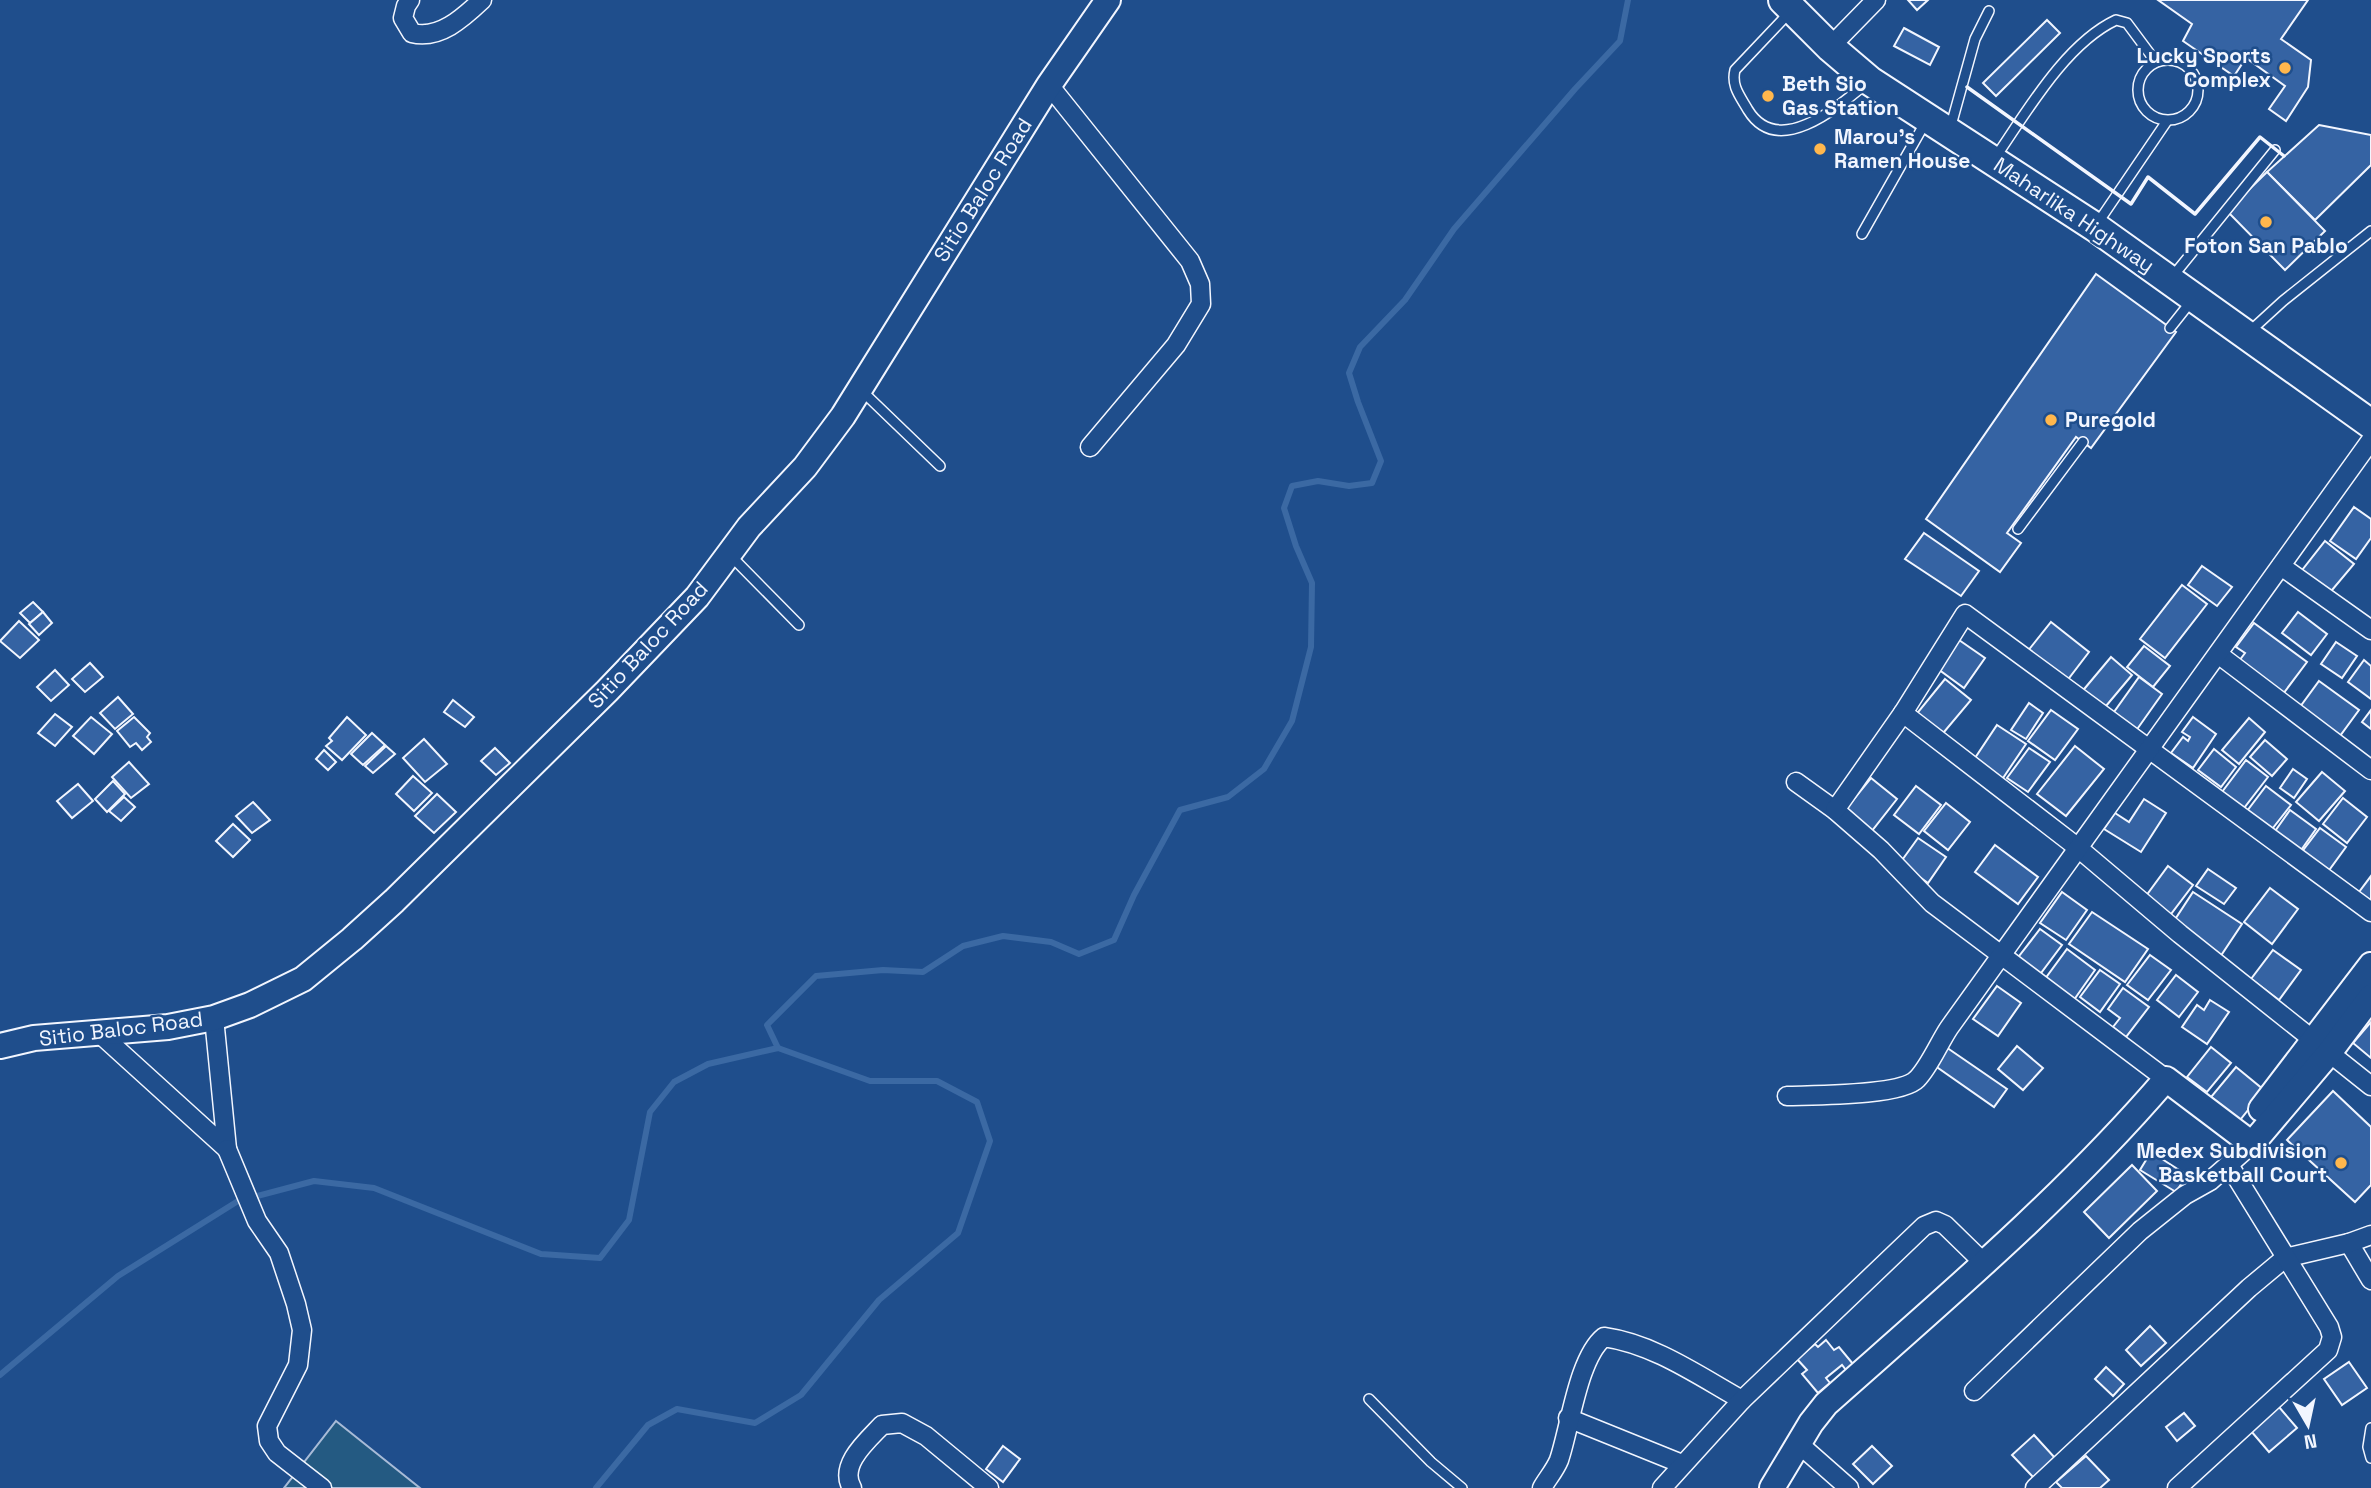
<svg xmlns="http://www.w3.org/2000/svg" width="2371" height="1488" viewBox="0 0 2371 1488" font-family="'Space Grotesk',sans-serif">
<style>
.green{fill:#245a82;stroke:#a8bbd7;stroke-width:2}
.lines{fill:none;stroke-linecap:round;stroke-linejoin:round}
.stream{stroke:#3b69a3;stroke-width:6}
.building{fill:#3563a3;stroke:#f2f6ff;stroke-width:2}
.lane-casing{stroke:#f2f6ff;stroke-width:12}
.street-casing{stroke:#f2f6ff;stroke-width:21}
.secondary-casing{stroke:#f2f6ff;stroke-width:28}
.primary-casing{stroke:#f2f6ff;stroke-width:32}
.lane{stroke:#1f4e8c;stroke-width:9}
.street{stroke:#1f4e8c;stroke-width:18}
.secondary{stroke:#1f4e8c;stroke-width:24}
.primary{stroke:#1f4e8c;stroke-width:28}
.wall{stroke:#f2f6ff;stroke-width:3.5}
.poi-dot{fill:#ffb74d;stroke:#1f4e8c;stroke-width:2.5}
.labels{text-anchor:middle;stroke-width:5;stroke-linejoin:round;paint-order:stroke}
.poi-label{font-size:21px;font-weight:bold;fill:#f2f6ff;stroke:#1f4e8c;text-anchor:start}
.street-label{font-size:21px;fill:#f2f6ff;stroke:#1f4e8c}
</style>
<rect width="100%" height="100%" fill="#1f4e8c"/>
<polygon class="green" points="336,1421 420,1488 284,1488"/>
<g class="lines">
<g class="stream">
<polyline points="778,1048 767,1025 816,976 883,970 923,972 963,946 1003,936 1051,942 1079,954 1114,940 1134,895 1180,810 1228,797 1264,769 1292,721 1311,647 1312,583 1296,546 1284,508 1292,486 1318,481 1349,486 1372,483 1381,461 1358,402 1349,373 1360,347 1405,300 1454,229 1575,89 1620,41 1628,0"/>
<polyline points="0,1375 118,1276 238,1201 314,1181 374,1188 541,1254 600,1258 629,1220 650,1112 674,1082 708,1064 778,1048 870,1081 937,1081 977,1102 990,1141 958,1233 879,1300 801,1395 755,1423 677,1409 648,1425 596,1488"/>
</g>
</g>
<g class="building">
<polygon points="1908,0 1928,0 1917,10"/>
<polygon points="2158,0 2308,0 2281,39 2311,60 2308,87 2286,121 2269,109 2285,86 2246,58 2234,76 2183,41 2192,24"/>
<polygon points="2047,20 2060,33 1996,96 1983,83"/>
<polygon points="1904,28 1939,47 1930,65 1894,46"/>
<polygon points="2319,125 2371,135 2371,165 2315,220 2267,172"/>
<polygon points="2267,172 2325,231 2285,270 2227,211"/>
<polygon points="2096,274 2176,332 2091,448 2076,437 2007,533 2021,543 2000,572 1926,519"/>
<polygon points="2354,507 2371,519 2371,538 2356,559 2330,541"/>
<polygon points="1924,533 1979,571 1961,596 1905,559"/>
<polygon points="2325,541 2354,564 2327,596 2299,574"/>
<polygon points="2202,566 2232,587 2217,606 2188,585"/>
<polygon points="2182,585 2207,604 2165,658 2140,639"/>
<polygon points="33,602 43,612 30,623 20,613"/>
<polygon points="43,612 52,623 39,635 29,624"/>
<polygon points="2298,612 2327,634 2311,655 2282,633"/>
<polygon points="19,621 39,640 20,658 0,641"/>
<polygon points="2051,622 2089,652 2066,682 2027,652"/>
<polygon points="2254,623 2307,662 2280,698 2239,661 2245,653 2236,647"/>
<polygon points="1959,640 1985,658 1964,688 1938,669"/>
<polygon points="2336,642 2357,656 2342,678 2321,664"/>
<polygon points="2144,646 2170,666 2153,687 2127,667"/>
<polygon points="2111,657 2132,675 2101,712 2080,694"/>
<polygon points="2364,660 2371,666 2371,699 2348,682"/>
<polygon points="90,663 103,677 85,692 72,679"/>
<polygon points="55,670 69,685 51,701 37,687"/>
<polygon points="2139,677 2162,694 2133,735 2109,719"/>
<polygon points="1945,679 1971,700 1939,738 1914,717"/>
<polygon points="2319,681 2359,710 2337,740 2297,711"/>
<polygon points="118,697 133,714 115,729 100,713"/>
<polygon points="453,700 474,717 465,727 444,712"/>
<polygon points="2029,703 2043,713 2026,739 2011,730"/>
<polygon points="2051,710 2078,729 2055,760 2028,741"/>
<polygon points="2371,710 2371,729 2362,722"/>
<polygon points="55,714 72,727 55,746 38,733"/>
<polygon points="91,717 112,734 94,754 73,736"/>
<polygon points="134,717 150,733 147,737 151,742 142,750 136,743 130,747 117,731"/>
<polygon points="347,717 366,735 342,760 326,746 332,741 329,738"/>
<polygon points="2193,717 2216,734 2193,768 2171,753 2183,737 2188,741 2190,737 2182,732"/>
<polygon points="2249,718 2265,732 2239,764 2222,750"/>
<polygon points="1997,725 2026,744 2001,781 1973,761"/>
<polygon points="372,733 385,745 363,765 351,754"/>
<polygon points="424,739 447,764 425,782 403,758"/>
<polygon points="2265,740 2287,759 2272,776 2250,757"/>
<polygon points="386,746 395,754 373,773 365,766"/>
<polygon points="2075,746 2104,769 2066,816 2037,794"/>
<polygon points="495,748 510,763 496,775 481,761"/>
<polygon points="2029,748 2050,762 2028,792 2007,778"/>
<polygon points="2214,749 2236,767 2221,787 2198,770"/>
<polygon points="324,750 336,762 328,770 316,759"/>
<polygon points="2246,760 2268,777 2244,808 2222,792"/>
<polygon points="129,762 149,784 131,798 112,777"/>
<polygon points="2293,769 2307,779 2294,798 2280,788"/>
<polygon points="2322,772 2345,791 2319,821 2296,802"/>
<polygon points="413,776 432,793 414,811 396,794"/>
<polygon points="1871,778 1897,799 1871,832 1844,811"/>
<polygon points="113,781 125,794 107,812 95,799"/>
<polygon points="78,784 93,801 72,818 57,801"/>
<polygon points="1916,786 1941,805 1919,834 1894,815"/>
<polygon points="2266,786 2291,805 2269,833 2244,815"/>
<polygon points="437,794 456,812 434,833 415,816"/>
<polygon points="124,797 135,807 121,821 109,811"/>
<polygon points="2343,798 2367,817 2347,843 2323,824"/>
<polygon points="2144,799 2166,813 2141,852 2104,829 2115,813 2129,822"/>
<polygon points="253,802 270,820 252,833 236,816"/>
<polygon points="1946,803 1970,822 1948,850 1924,831"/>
<polygon points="2290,810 2316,829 2299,853 2273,834"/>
<polygon points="233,824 250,840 233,857 216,841"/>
<polygon points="2320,828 2346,847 2327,873 2301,853"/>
<polygon points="1918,838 1946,857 1928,883 1900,863"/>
<polygon points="1995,845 2038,877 2018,904 1975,872"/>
<polygon points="2168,866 2193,885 2168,918 2143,900"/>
<polygon points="2208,869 2236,888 2224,904 2196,886"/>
<polygon points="2371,876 2371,908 2356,896"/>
<polygon points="2270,888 2298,909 2272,944 2244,922"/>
<polygon points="2062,892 2087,910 2066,940 2040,923"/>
<polygon points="2193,892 2242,924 2220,957 2172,924"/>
<polygon points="2092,912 2148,949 2125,982 2069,944"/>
<polygon points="2040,929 2062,945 2038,977 2016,960"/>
<polygon points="2067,949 2095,970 2071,1004 2042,983"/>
<polygon points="2273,950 2301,970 2279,1000 2251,979"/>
<polygon points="2150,955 2171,970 2148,1000 2127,985"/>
<polygon points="2100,970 2120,984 2100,1012 2080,997"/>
<polygon points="2176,975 2198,992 2179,1017 2157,1000"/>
<polygon points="1997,986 2021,1003 1998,1036 1973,1019"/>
<polygon points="2123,988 2149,1007 2126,1037 2113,1027 2120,1018 2108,1009"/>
<polygon points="2210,1000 2229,1012 2207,1044 2182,1027 2197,1005 2204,1010"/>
<polygon points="2371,1022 2371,1058 2353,1043"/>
<polygon points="1943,1045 2007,1089 1994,1107 1931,1063"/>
<polygon points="2017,1046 2043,1068 2023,1090 1998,1069"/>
<polygon points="2211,1047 2231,1063 2207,1092 2187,1077"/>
<polygon points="2236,1067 2264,1090 2240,1120 2211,1097"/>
<polygon points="2333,1091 2371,1127 2371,1185 2355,1202 2287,1140"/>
<polygon points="2151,1152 2187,1175 2176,1192 2140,1170"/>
<polygon points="2132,1165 2157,1191 2109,1238 2084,1212"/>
<polygon points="2150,1326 2166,1343 2141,1366 2126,1350"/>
<polygon points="1826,1340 1834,1350 1839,1347 1853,1364 1846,1370 1842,1365 1826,1378 1830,1383 1818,1393 1802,1374 1807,1370 1797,1359 1815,1344 1818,1347"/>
<polygon points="2349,1362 2367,1388 2342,1405 2324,1379"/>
<polygon points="2106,1367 2124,1384 2113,1396 2095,1379"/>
<polygon points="2279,1407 2297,1428 2269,1452 2251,1431"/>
<polygon points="2184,1413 2195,1426 2177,1441 2166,1427"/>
<polygon points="2034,1435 2055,1458 2034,1478 2012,1455"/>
<polygon points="1003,1446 1020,1459 1003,1482 986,1469"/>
<polygon points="1872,1446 1892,1466 1873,1484 1853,1464"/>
<polygon points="2086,1456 2109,1480 2100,1488 2062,1488 2056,1482"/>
</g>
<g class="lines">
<g class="lane-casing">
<g id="lane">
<path d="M1789,13l-54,57c-4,16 5,26 13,40 30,49 90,-3 120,-28"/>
<circle cx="2168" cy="90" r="30"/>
<polyline points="1950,129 1975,39 1989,11"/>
<path d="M1995,158c31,-45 70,-114 121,-138l11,3 29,39"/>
<polyline points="2097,224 2167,121"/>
<polyline points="1862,234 1925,123"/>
<polyline points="2173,276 2275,150"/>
<polyline points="2170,328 2193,299"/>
<polyline points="2248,333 2283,301 2371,231"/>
<polyline points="861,390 940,466"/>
<polyline points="2018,529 2083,442"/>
<polyline points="731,556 799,625"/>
<polyline points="1369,1399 1431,1462 1462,1488"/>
<polyline points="2371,1428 2368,1447 2371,1458"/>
</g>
</g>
<g class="street-casing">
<g id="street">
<path d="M410,0l-4,6 -3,12 9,15c27,7 51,-15 70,-33"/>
<polyline points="1830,47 1876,0"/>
<polyline points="1049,85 1190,261 1200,284 1201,304 1176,345 1090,447"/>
<polyline points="2281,566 2371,630"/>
<polyline points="2218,654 2371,770"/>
<polyline points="1903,713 2077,847 2180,934 2371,1086"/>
<polyline points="1796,782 1835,810 1881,850 1932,903 2166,1079"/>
<polyline points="1835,810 1903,713 1965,614 2371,912"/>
<polyline points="98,1032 227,1149 214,1018"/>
<path d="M1787,1096c26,-1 114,0 130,-17 12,-12 22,-36 32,-51l422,-588"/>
<polyline points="227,1149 257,1221 279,1253 296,1304 302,1330 298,1365 267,1426 269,1441 277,1453 322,1488"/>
<polyline points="2349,1243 2371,1280"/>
<polyline points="1974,1391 2140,1231 2185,1195 2210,1181 2252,1144"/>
<polyline points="1568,1418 1682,1464"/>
<polyline points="1799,1444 1849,1488"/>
<path d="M852,1488c-14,-23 16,-48 30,-63l20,-2 24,13 63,52"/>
<path d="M1542,1488c5,-9 13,-18 17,-28 11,-32 19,-102 45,-123 50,7 95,39 138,63"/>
<polyline points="1662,1488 1742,1400 1924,1226 1936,1221 1945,1225 1985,1264"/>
<polyline points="2035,1488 2249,1288 2285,1258 2349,1243 2371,1235"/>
<polyline points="2177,1488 2328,1350 2332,1337 2329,1327 2229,1165"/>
</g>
</g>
<g class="secondary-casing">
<g id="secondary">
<polyline points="0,1046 34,1038 168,1027 214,1018 250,1005 303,979 352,939 394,901 607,691 697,597 749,527 805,467 843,416 1049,85 1108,0"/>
<polyline points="2261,1109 2371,965"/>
<path d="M1772,1488l39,-65 15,-19c117,-104 238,-206 340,-325l86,65 77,-91 42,-56"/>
</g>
</g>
<g class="primary-casing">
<polyline id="primary" points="1783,0 1830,47 1870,81 2095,227 2371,424"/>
</g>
<use href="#lane" class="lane"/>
<use href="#street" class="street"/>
<use href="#secondary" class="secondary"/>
<use href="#primary" class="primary"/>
<polyline class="wall" points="1967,87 2131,204 2148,177 2195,214 2260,137 2284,156"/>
</g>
<g class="poi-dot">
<circle cx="2285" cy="68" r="7"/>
<circle cx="1768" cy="96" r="7"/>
<circle cx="1820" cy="149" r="7"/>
<circle cx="2266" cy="222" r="7"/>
<circle cx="2051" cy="420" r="7"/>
<circle cx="2341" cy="1163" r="7"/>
</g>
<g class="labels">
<g class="poi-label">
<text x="2271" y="63" text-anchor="end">Lucky Sports<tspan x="2271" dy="24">Complex</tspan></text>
<text x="1782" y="91">Beth Sio<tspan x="1782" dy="24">Gas Station</tspan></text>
<text x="1834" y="144">Marou’s<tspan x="1834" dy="24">Ramen House</tspan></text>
<text x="2266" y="253" text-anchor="middle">Foton San Pablo</text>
<text x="2065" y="427">Puregold</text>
<text x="2327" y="1158" text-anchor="end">Medex Subdivision<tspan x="2327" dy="24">Basketball Court</tspan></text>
</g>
<g class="street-label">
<text transform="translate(983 190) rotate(-58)" y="7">Sitio Baloc Road</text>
<text transform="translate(2074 215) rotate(34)" y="7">Maharlika Highway</text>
<text transform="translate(648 645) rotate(-47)" y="7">Sitio Baloc Road</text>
<text transform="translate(121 1029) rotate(-7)" y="7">Sitio Baloc Road</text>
</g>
</g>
<g transform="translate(2308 1425) rotate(171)" stroke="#1f4e8c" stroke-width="5" paint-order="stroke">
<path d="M0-5L12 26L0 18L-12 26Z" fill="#f2f6ff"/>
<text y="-10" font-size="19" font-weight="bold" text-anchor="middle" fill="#f2f6ff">N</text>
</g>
</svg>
